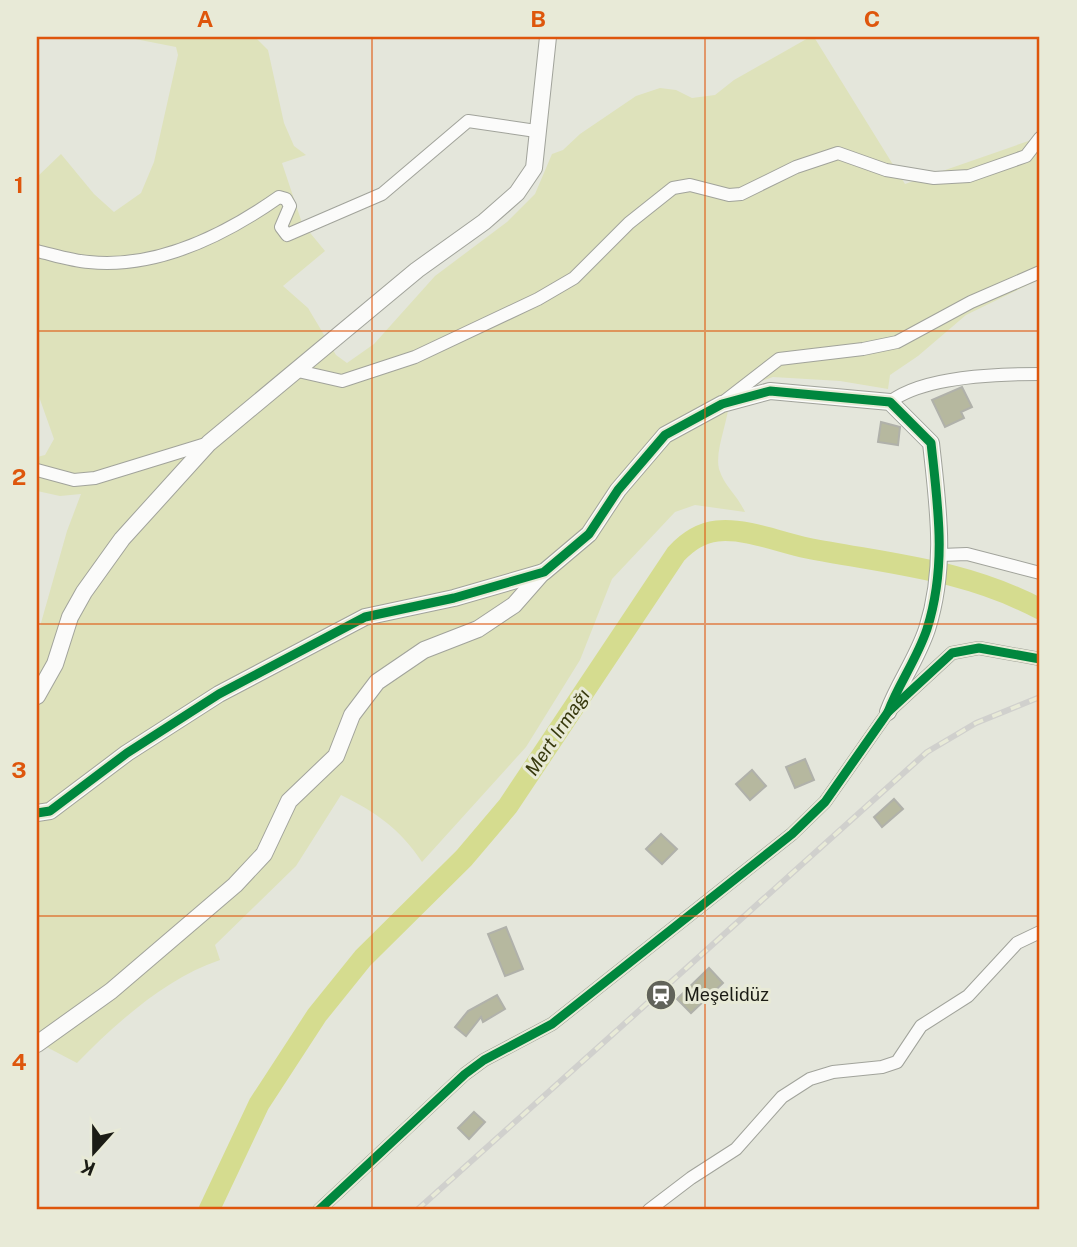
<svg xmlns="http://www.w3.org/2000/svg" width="1077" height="1247" viewBox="0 0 1077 1247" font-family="'Public Sans',sans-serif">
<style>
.green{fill:#dee2bb}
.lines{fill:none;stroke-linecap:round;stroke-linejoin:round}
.river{stroke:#d5dc8f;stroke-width:21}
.building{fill:#b6b89f;stroke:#b0b1aa;stroke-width:2}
.minor-casing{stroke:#a1a39b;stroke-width:14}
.tertiary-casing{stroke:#a1a39b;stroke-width:18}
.minor{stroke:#fbfbfa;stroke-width:12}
.tertiary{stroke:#fbfbfa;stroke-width:16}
.rail-casing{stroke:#d0d0cd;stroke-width:6}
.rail{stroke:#e8ead7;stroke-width:3.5;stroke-dasharray:10;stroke-linecap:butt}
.cycleway-casing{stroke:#e8ead7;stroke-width:13}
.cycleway{stroke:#00873e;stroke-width:9}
.grid{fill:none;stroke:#de560c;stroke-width:2;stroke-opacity:0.55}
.labels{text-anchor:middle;stroke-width:6;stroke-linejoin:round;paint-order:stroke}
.poi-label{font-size:18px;fill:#1b1c15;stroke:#e8ead7;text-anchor:start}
.water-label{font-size:19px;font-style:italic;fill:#383a0e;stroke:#e8ead7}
.neatline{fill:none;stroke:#de560c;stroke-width:2.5}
.grid-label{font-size:23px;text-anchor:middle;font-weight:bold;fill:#de560c}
</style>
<rect width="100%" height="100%" fill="#e4e6db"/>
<path class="green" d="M125,37h130l13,13 16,73 10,23 12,9 -24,8 20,60 23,28 -42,35 25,22 28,47 11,8 27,-19 61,-68 72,-54 28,-28 17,-40 11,-4 17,-16 56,-38 24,-8 16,2 16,8 23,-3 19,-15 76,-43h4l91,147 135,-47v142l-74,36 -48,41 -28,19 -2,14 -48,-8 -67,-4 -44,15c3,23 -15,56 -10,77 5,17 19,27 26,43l-50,-7 -20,7 -63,67 -32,81 -54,87 -104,115c-22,-33 -46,-50 -81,-67l-45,71 -81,79 5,15c-54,18 -104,63 -143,103l-40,-21v-405l30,-106 14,-37 -21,2 -23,-5v-34l8,-2 9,-16 -17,-48v-214l24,-23 33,40 20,18 27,-19 13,-31 24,-107 -2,-8z"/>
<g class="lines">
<path class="river" d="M209,1210l50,-106 58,-89 46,-57 101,-100 44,-52 168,-252c11,-12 24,-21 41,-23 29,-3 62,11 90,17 82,16 157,21 233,61"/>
</g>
<g class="building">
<polygon points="962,387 972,407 961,412 964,418 945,427 932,400"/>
<polygon points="881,422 900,427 898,445 878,442"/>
<polygon points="805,759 814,780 795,788 786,767"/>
<polygon points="752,770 766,786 750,800 736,784"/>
<polygon points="894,799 903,809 882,827 874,817"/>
<polygon points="661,834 677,849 662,864 646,849"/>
<polygon points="506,927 523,969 505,976 488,934"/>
<polygon points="709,968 723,983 691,1013 677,999"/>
<polygon points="497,995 505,1009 483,1022 481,1017 466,1036 455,1027 468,1011"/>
<polygon points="474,1112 485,1122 469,1139 458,1128"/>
</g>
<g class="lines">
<g class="minor-casing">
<g id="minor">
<path d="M37,251c17,4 35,10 52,11 69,7 136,-27 190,-65l7,2 4,7 -9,21 6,8 95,-41 86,-73 68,10"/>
<polyline points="298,371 342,381 415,357 538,299 574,278 629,223 673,188 690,185 729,195 741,194 796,167 838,153 886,170 934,178 969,176 1026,156 1040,138"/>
<polyline points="726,400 779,359 863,349 897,342 971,302 1040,272"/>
<path d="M890,402c34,-26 107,-28 150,-28"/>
<polyline points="37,470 74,480 95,478 209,443"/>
<polyline points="941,555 967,554 1040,573"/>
<polyline points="319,1210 465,1074 484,1060 552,1024 792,834 825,802 888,712 952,653 979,648 1040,659"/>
<polyline points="649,1210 691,1178 736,1149 782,1097 810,1079 833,1072 882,1067 897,1062 921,1026 968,996 1017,943 1040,932"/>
</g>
</g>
<g class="tertiary-casing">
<g id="tertiary">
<polyline points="37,696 55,664 70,617 84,592 122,539 209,443 417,270 484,222 517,193 534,168 548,37"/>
<path d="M37,813l13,-2 77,-58 92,-59 146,-77 89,-19 90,-26 45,-38 29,-44 47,-55 57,-31 48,-13 120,11 41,41c7,64 16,123 -4,186 -10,30 -28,54 -39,83"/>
<polyline points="37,1044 111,991 235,885 264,854 289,801 336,756 352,715 377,682 424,650 478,629 514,605 543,572"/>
</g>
</g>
<use href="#minor" class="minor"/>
<use href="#tertiary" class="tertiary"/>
<g class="rail-casing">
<polyline id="rail" points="417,1210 927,752 976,723 1040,697"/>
</g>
<use href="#rail" class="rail"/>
<g class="cycleway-casing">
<g id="cycleway">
<path d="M37,813l13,-2 77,-58 92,-59 146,-77 89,-19 90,-26 45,-38 29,-44 47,-55 57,-31 48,-13 120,11 41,41c7,64 16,123 -4,186 -10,30 -28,54 -39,83"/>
<polyline points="319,1210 465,1074 484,1060 552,1024 792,834 825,802 888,712 952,653 979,648 1040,659"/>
</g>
</g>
<use href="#cycleway" class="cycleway"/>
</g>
<path class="grid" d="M372,37v1173M705,37v1173M37,331h1003M37,624h1003M37,916h1003"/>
<defs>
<g id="station-disc" transform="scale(1.575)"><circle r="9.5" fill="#61635a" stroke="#e8ead7"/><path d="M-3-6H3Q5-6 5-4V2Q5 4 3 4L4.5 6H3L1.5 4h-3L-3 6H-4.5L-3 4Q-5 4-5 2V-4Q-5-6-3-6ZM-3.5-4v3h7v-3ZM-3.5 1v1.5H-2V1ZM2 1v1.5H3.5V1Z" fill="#fff"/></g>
</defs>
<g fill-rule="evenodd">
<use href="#station-disc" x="661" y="995"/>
</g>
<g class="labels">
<g class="poi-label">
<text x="684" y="1001">Meşelidüz</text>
</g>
<g class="water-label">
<text transform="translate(557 732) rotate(-56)" y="7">Mert Irmağı</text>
</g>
</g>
<rect width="1077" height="1247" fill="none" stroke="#e8ead7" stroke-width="77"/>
<g transform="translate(94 1152) rotate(201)" stroke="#e8ead7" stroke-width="5" paint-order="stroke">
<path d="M0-5L12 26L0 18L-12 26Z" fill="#1b1c15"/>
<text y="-10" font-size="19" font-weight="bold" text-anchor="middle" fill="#1b1c15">K</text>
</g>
<rect x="38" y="38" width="1000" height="1170" class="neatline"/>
<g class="grid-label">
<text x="205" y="27">A</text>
<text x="538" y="27">B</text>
<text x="872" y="27">C</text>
<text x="19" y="193">1</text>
<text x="19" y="485">2</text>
<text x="19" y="778">3</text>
<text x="19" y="1070">4</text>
</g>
</svg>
